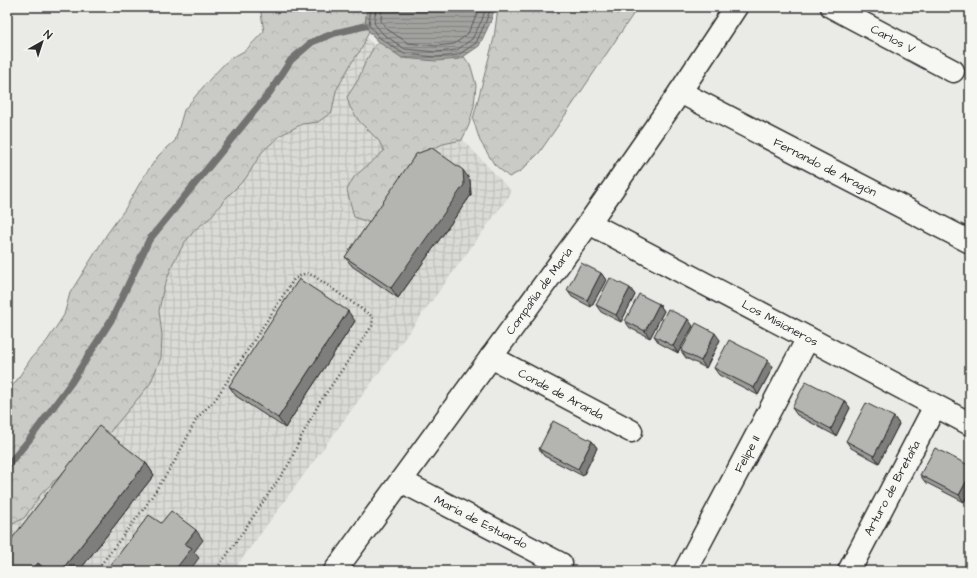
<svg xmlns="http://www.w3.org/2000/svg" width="977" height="578" viewBox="0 0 977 578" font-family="'Architects Daughter',sans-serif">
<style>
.industrial{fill:url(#industrial-grid)}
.forest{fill:url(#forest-crowns);stroke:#7a7a79}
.water{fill:url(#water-rules);stroke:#727270}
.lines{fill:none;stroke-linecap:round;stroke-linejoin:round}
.shore{stroke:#5a5a59;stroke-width:1}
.stream{stroke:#727270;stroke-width:7}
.minor-casing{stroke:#2b2b2b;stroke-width:25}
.path{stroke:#2b2b2b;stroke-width:2.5;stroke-dasharray:1 3;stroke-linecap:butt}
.minor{stroke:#f6f6f2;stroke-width:22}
.wall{fill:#9b9b98;stroke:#2b2b2b}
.shaded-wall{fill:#7e7e7c;stroke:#2b2b2b}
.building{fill:#b4b4b1;stroke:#2b2b2b}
.labels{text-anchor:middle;stroke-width:3;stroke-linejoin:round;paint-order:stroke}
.street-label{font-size:12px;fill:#2b2b2b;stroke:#f6f6f2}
</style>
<defs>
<pattern id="industrial-grid" width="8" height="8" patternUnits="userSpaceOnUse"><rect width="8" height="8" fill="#dadad6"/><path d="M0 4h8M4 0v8" fill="none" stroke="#bbbbb8"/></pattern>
<pattern id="forest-crowns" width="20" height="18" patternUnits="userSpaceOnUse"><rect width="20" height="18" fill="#cacac7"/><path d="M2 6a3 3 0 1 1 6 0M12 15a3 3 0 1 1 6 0" fill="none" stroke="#aeaeab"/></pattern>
<pattern id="water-rules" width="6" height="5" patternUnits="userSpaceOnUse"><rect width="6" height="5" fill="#a1a19e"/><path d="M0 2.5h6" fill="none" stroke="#838381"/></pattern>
</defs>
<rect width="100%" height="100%" fill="#eaeae6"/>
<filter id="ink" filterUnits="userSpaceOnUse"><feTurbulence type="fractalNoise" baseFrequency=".025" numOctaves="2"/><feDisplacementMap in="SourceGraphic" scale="8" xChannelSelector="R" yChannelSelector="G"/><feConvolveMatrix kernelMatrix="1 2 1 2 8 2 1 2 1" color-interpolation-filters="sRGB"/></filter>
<g filter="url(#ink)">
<polygon class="industrial" points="368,39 512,192 233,571 7,571 7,487 161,248 339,46"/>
<g class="forest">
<polygon points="260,7 386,7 372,23 362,48 352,62 336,91 332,112 318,122 302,124 281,135 262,152 246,178 226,198 210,218 196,229 185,242 173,263 163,290 159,311 162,335 161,358 150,384 105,438 63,473 41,494 24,518 7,527 7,391 15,383 32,357 47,341 64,315 70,293 107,234 125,209 144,176 159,155 175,141 184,110 208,81 228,60 246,50 264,31"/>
<polygon points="498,7 638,7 568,111 539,153 521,171 509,177 494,164 480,141 473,119 494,38"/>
<polygon points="398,30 461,52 471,67 476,85 474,106 469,125 462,140 443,144 423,153 373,224 354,217 347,190 354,177 384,151 379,141 359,121 350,107 347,97 358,80 365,63 375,45"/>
</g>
<polygon class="water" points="367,7 495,7 490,23 479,46 460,59 436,61 402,58 377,41 365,26"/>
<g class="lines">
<g class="shore">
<polyline points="371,7 369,25 380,38 404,54 436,57 458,55 476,43 486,21 491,7"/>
<polyline points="376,7 374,23 383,34 405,49 436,52 457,50 472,39 482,20 486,7"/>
<polyline points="382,7 381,21 387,29 408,43 436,46 454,44 467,35 476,17 480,7"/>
</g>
<polyline class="stream" points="7,466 29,440 71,383 113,317 149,240 270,92 291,60 312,42 335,33 365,26"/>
<g class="minor-casing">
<g id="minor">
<polyline points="832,7 953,71"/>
<polyline points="680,92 970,242"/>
<polyline points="589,223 808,338 970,424"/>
<polyline points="491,357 631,431"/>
<polyline points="401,481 561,564"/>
<polyline points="335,571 589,223 680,92 736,7"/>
<polyline points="685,571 808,338"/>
<polyline points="849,571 935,406"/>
</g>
</g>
<polyline class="path" points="96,571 145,507 175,461 197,418 215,400 294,279 306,273 314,276 373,317 372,326 320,402 301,437 289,464 227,555 215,571"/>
<use href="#minor" class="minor"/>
</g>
<g class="wall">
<polygon points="470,180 471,195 398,298 352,266 345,257"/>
<polygon points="601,273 606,280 591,307 572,297 567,290"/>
<polygon points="630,288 635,295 621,322 601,312 596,305"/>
<polygon points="659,304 664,311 650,338 630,328 625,321"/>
<polygon points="355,321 285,428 236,396 229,386"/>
<polygon points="693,326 678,353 659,343 654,336"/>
<polygon points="720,340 706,368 686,358 681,351"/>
<polygon points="773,367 758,395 719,375 714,368"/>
<polygon points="845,401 850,408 836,436 797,415 792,408"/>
<polygon points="894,417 899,424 879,463 851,448 846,441"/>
<polygon points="592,441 597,448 583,476 544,456 539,449"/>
<polygon points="146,463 154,475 79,571 9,571 7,570 7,545"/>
<polygon points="970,466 970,491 964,502 925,482 920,475"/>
</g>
<g class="shaded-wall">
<polygon points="463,170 470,180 471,195 398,298 391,288"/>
<polygon points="601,273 606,280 591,307 587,300"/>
<polygon points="630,288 635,295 621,322 616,315"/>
<polygon points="659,304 664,311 650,338 645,331"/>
<polygon points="348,311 355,321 285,428 278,418"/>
<polygon points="688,319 693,326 678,353 673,346"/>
<polygon points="715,333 720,340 706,368 701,361"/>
<polygon points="768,360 773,367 758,395 754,388"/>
<polygon points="845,401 850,408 836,436 831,429"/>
<polygon points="894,417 899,424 879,463 874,456"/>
<polygon points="592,441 597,448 583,476 578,469"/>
<polygon points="146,463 154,475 79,571 61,571"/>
<polygon points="970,475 970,491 964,502 959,495"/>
<polygon points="196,530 203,540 194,552 199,558 189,571 174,571 185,544"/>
<polygon points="38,563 43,571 31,571"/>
</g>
<g class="building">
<polygon points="432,148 463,170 464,185 391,288 345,257 416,154"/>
<polygon points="581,263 601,273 587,300 567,290"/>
<polygon points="610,278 630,288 616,315 596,305"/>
<polygon points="299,279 348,311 278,418 229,386"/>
<polygon points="639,294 659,304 645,331 625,321"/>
<polygon points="668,309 688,319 673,346 654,336"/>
<polygon points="696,323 715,333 701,361 681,351"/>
<polygon points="729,340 768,360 754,388 714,368"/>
<polygon points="806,381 845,401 831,429 792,408"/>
<polygon points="866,403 894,417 874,456 846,441"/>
<polygon points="553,421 592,441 578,469 539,449"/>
<polygon points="99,426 146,463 61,571 48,571 38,563 31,571 16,571 7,564 7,545"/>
<polygon points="935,448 970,466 970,475 959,495 920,475"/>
<polygon points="171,511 196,530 185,544 192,548 174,571 106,571 149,515 161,523"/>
</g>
</g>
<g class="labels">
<g class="street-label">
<text transform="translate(893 39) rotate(28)" y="4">Carlos V</text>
<text transform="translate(825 167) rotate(27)" y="4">Fernando de Aragón</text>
<text transform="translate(539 291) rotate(-54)" y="4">Compañía de María</text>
<text transform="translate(780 323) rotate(28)" y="4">Los Misioneros</text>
<text transform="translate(561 394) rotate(28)" y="4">Conde de Aranda</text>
<text transform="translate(747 454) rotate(-62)" y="4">Felipe II</text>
<text transform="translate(892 488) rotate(-62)" y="4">Arturo de Bretaña</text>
<text transform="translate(481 522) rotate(27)" y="4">María de Estuardo</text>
</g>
</g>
<rect width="977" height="578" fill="none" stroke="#f6f6f2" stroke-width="24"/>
<rect x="12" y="12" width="953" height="554" fill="none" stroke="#2b2b2b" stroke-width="1.5" filter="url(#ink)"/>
<g transform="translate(42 42) rotate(39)" stroke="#f6f6f2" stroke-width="3" paint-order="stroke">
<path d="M0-3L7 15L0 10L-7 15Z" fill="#2b2b2b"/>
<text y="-6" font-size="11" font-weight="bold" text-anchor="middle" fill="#2b2b2b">N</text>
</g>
</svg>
